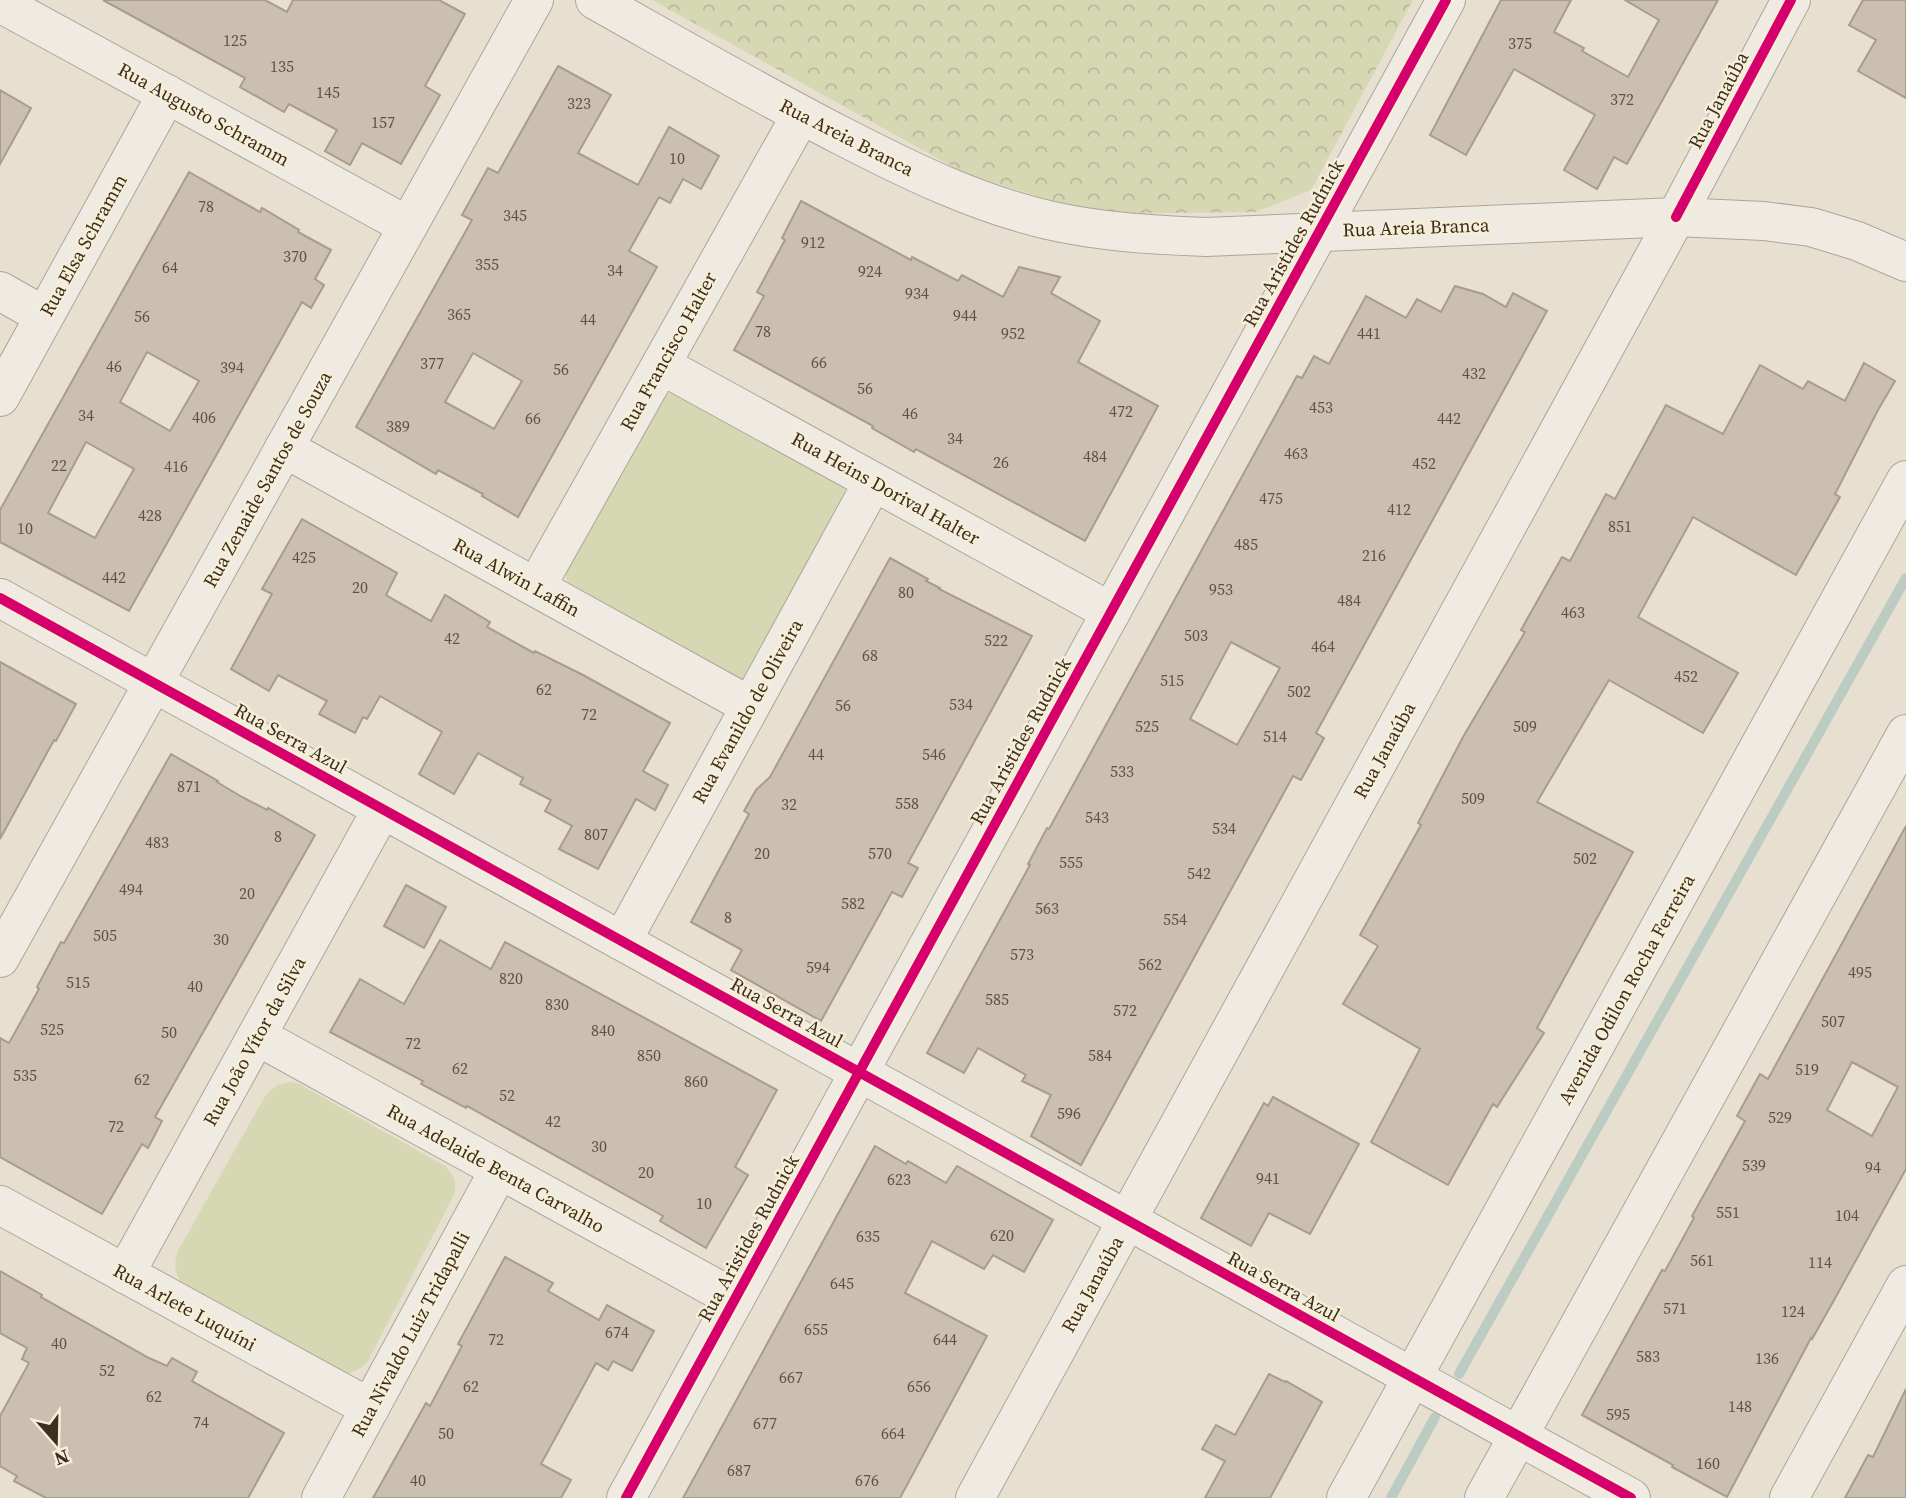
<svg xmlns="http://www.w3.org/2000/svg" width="1906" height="1498" viewBox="0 0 1906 1498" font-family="'Source Serif 4',serif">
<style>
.grass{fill:#d6d7b3}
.forest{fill:url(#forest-crowns)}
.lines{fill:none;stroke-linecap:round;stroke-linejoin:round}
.stream{stroke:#bcccc2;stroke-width:10}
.building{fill:#cbbfb2;stroke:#a89c90;stroke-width:2;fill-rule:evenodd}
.minor-casing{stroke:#ada599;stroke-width:40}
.tertiary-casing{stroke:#ada599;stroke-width:40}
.minor{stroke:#efebe3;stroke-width:38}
.tertiary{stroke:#efebe3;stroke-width:38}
.cycleway-casing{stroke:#f7eed8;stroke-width:15}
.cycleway{stroke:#d6006c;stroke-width:10}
.labels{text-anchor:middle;stroke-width:5;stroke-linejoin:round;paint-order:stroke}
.number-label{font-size:16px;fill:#605244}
.street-label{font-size:19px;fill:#3d2e20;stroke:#f7eed8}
</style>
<defs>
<pattern id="forest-crowns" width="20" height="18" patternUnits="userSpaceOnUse" patternTransform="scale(1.75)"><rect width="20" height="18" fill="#d6d7b3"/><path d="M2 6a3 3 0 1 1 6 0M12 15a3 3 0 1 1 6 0" fill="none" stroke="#b9b99a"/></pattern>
</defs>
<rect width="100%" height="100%" fill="#e7e0d1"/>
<g class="grass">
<polygon points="680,391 842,482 846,496 758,671 739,682 569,588 565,573 661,398 671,393"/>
<path d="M290,1082l9,2 148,83 8,13v13l-87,168c-8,9 -15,12 -26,13l-159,-89c-9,-12 -10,-23 -4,-36l85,-151c7,-10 13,-14 26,-16z"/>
</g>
<polygon class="forest" points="652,0 1413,0 1311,190 1256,212 1094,214 966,174"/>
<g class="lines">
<g class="stream">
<polyline points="1459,1374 1906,578"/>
<polyline points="1391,1498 1435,1417"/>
</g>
</g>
<g class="building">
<polygon points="103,0 265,0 287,12 293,0 439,0 465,14 425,86 440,95 401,164 362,143 350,165 325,151 337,130 289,104 284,112 240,87 245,78"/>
<polygon points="1501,0 1571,0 1554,32 1584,48 1582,51 1628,77 1659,20 1625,0 1718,0 1627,164 1614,157 1597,189 1564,170 1595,115 1514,69 1466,155 1430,135"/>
<polygon points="1863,0 1906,0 1906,98 1858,71 1876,40 1849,25"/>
<path d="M558,66l53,29 -33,58 60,32 31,-58 50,29 -18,33 -18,-10 -13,24 -11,-6 -30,54 28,16 -139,250 -36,-21 1,-2 -45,-24 -2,4 -80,-47 116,-207 -10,-5 26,-47 10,5zM473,353l49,28 -28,48 -49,-27z"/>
<polygon points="0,90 31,108 0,164"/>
<path d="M189,172l71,40 2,-4 37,22 -1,2 33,18 -16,29 9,6 -13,23 -9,-6 -173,309 -129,-69v-32zM147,352l52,29 -29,50 -50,-29zM86,442l48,27 -39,69 -47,-25z"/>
<polygon points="801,201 911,260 912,257 958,281 962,275 1003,297 1019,267 1060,277 1051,293 1100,321 1078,362 1158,406 1085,541 916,449 914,452 872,428 873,426 734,350 764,296 757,292 785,240 782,238"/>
<path d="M1455,286l28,8 23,13 7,-14 34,18 -231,422 8,5 -23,42 -8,-4 -212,389 -50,-29 20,-41 -29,-14 4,-6 -48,-27 -14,25 -37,-20 103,-188 -2,-1 19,-36 2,1 248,-453 5,2 12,-22 15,8 37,-68 40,22 11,-19 24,13zM1231,642l49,26 -43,77 -47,-26z"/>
<polygon points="1864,363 1895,381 1878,410 1835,494 1840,497 1796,575 1693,517 1638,617 1738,673 1703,733 1609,680 1537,802 1633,852 1537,1028 1544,1033 1497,1107 1493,1104 1448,1185 1371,1142 1420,1049 1343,1004 1378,946 1360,935 1421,825 1418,823 1463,737 1525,632 1521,630 1562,557 1570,561 1606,494 1615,499 1666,405 1723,434 1760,365 1803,389 1808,381 1845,401"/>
<polygon points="302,519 397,573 386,595 431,621 445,595 490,622 487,627 534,653 535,651 583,675 670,723 643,771 668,785 655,810 636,799 598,869 559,849 572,826 545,811 551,800 520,784 523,778 478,753 454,794 419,774 442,732 380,696 367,719 363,717 355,733 319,714 327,701 278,675 269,691 231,669 272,594 262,589"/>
<polygon points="890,558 928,579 926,581 940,588 939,589 1032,636 908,863 918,868 902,897 892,892 821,1021 731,970 742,950 691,922 749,814 744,811 756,790 770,777"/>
<polygon points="0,662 76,704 56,741 54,740 0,839"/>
<polygon points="171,754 218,781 217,782 242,797 267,810 268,808 315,835 155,1117 162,1121 148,1148 142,1144 102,1214 0,1157 0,1038 9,1043 39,989 37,987 61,942 64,943"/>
<path d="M1906,826v343l-73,133 -21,37 -1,-1 -84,159 -55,-30 1,-2 -91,-50 80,-145 3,1 29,-53 -2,-2 53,-95 -8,-5 23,-42 8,5zM1852,1062l46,25 -26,49 -45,-26z"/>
<polygon points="406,885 446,907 424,948 384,926"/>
<polygon points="440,940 491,969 505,942 777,1090 735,1167 748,1175 706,1248 660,1221 663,1216 467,1106 466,1108 421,1084 423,1081 330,1032 360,979 404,1004"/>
<polygon points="1273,1097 1359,1144 1310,1234 1269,1213 1251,1246 1201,1218 1264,1103 1268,1106"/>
<polygon points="875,1146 906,1164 908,1161 946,1183 957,1166 1053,1220 1024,1272 993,1255 984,1269 932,1241 905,1293 987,1336 900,1498 683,1498"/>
<polygon points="505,1257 553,1283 548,1291 599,1320 607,1305 654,1331 632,1371 613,1361 608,1370 596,1363 541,1464 571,1480 561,1498 373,1498 426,1403 430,1406 462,1346 458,1344"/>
<polygon points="0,1271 42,1295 41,1297 149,1358 167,1366 172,1358 197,1372 192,1381 284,1433 248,1498 46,1498 14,1481 17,1476 0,1466 0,1416 29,1363 22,1359 27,1348 0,1333"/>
<polygon points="1269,1374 1285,1382 1286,1381 1322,1402 1270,1498 1205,1498 1225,1461 1202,1449 1216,1425 1235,1435"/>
<polygon points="1906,1389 1906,1498 1845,1498 1868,1455 1873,1457"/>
</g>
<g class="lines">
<g class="minor-casing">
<g id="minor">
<polyline points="0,3 408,226"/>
<polyline points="0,291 44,316"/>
<polyline points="661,365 1111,612"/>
<polyline points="0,397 167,94"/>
<polyline points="284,448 750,706"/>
<polyline points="536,587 801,115"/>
<polyline points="0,598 1631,1498"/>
<polyline points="622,941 873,482"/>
<polyline points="0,958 534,0"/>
<polyline points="257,1036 735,1299"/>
<polyline points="0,1205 370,1408"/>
<polyline points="125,1274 382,809"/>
<polyline points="321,1498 499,1170"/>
<polyline points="626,1498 1446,0"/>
<polyline points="975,1498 1676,217 1791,0"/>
<polyline points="1346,1498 1906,480"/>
<polyline points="1484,1498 1906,734"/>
<polyline points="1789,1498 1906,1285"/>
</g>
</g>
<g class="tertiary-casing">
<path id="tertiary" d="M595,0c82,46 163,93 247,136 66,34 133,67 206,84 52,12 105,15 158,17l470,-20 88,4 47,6 46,14 49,21"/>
</g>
<use href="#minor" class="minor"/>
<use href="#tertiary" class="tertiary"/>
<g class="cycleway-casing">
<g id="cycleway">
<polyline points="1676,217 1791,0"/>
<polyline points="0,598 1631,1498"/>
<polyline points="626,1498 1446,0"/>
</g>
</g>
<use href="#cycleway" class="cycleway"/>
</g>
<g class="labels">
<g class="number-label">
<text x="235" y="46">125</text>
<text x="1520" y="49">375</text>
<text x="282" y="72">135</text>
<text x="328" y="98">145</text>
<text x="1622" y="105">372</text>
<text x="579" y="109">323</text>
<text x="383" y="128">157</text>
<text x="677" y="164">10</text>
<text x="206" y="212">78</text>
<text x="515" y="221">345</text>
<text x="813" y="248">912</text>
<text x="295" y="262">370</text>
<text x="487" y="270">355</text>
<text x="170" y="273">64</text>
<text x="615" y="276">34</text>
<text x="870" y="277">924</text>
<text x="917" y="299">934</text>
<text x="459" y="320">365</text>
<text x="965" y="321">944</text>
<text x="142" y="322">56</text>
<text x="588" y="325">44</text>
<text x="763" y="337">78</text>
<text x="1013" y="339">952</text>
<text x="1369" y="339">441</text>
<text x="819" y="368">66</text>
<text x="432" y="369">377</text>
<text x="114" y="372">46</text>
<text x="232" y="373">394</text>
<text x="561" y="375">56</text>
<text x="1474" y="379">432</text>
<text x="865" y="394">56</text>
<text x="1321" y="413">453</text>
<text x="1121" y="417">472</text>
<text x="910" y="419">46</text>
<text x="86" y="421">34</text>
<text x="204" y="423">406</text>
<text x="533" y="424">66</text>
<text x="1449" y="424">442</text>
<text x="398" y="432">389</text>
<text x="955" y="444">34</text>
<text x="1296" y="459">463</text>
<text x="1095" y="462">484</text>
<text x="1001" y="468">26</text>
<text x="1424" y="469">452</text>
<text x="59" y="471">22</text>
<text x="176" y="472">416</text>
<text x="1271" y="504">475</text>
<text x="1399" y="515">412</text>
<text x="150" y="521">428</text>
<text x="1620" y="532">851</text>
<text x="25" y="534">10</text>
<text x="1246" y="550">485</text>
<text x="1374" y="561">216</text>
<text x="304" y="563">425</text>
<text x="114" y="583">442</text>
<text x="360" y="593">20</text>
<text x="1221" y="595">953</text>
<text x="906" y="598">80</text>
<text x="1349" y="606">484</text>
<text x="1573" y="618">463</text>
<text x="1196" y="641">503</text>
<text x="452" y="644">42</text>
<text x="996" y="646">522</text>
<text x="1323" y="652">464</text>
<text x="870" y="661">68</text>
<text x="1686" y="682">452</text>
<text x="1172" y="686">515</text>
<text x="544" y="695">62</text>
<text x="1299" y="697">502</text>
<text x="961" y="710">534</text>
<text x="843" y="711">56</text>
<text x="589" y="720">72</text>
<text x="1147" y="732">525</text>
<text x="1525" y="732">509</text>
<text x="1275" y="742">514</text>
<text x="816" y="760">44</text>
<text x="934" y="760">546</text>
<text x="1122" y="777">533</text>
<text x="189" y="792">871</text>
<text x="1473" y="804">509</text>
<text x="907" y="809">558</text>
<text x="789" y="810">32</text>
<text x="1097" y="823">543</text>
<text x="1224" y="834">534</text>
<text x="596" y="840">807</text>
<text x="278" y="842">8</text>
<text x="157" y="848">483</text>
<text x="762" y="859">20</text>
<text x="880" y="859">570</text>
<text x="1585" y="864">502</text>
<text x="1071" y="868">555</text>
<text x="1199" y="879">542</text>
<text x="131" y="895">494</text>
<text x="247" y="899">20</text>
<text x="853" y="909">582</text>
<text x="1047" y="914">563</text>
<text x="728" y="923">8</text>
<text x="1175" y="925">554</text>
<text x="105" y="941">505</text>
<text x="221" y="945">30</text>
<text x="1022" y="960">573</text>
<text x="1150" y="970">562</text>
<text x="818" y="973">594</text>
<text x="1860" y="978">495</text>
<text x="511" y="984">820</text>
<text x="78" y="988">515</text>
<text x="195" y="992">40</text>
<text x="997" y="1005">585</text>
<text x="557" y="1010">830</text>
<text x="1125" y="1016">572</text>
<text x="1833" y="1027">507</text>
<text x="52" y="1035">525</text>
<text x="603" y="1036">840</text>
<text x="169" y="1038">50</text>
<text x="413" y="1049">72</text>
<text x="649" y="1061">850</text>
<text x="1100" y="1061">584</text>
<text x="460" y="1074">62</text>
<text x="1807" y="1075">519</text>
<text x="25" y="1081">535</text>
<text x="142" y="1085">62</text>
<text x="696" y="1087">860</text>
<text x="507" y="1101">52</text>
<text x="1069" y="1119">596</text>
<text x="1780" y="1123">529</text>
<text x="553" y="1127">42</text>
<text x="116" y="1132">72</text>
<text x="599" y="1152">30</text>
<text x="1754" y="1171">539</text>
<text x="1873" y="1173">94</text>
<text x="646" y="1178">20</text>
<text x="1268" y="1184">941</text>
<text x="899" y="1185">623</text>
<text x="704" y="1209">10</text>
<text x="1728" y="1218">551</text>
<text x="1847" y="1221">104</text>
<text x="1002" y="1241">620</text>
<text x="868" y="1242">635</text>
<text x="1702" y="1266">561</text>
<text x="1820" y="1268">114</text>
<text x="842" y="1289">645</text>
<text x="1675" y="1314">571</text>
<text x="1793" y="1317">124</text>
<text x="816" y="1335">655</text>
<text x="617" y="1338">674</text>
<text x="496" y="1345">72</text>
<text x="945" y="1345">644</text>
<text x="59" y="1349">40</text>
<text x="1648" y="1362">583</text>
<text x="1767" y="1364">136</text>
<text x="107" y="1376">52</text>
<text x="791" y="1383">667</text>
<text x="471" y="1392">62</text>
<text x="919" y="1392">656</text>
<text x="154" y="1402">62</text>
<text x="1740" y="1412">148</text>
<text x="1618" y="1420">595</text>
<text x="201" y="1428">74</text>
<text x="765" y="1429">677</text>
<text x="446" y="1439">50</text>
<text x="893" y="1439">664</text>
<text x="1708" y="1469">160</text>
<text x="739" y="1476">687</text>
<text x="418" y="1486">40</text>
<text x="867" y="1486">676</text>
</g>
<g class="street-label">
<text transform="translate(1718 100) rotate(-62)" y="7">Rua Janaúba</text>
<text transform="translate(204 114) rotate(29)" y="7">Rua Augusto Schramm</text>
<text transform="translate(847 137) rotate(27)" y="7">Rua Areia Branca</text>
<text transform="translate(1416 227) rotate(-2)" y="7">Rua Areia Branca</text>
<text transform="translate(1293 243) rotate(-61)" y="7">Rua Aristides Rudnick</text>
<text transform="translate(83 245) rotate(-61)" y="7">Rua Elsa Schramm</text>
<text transform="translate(668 351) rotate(-61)" y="7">Rua Francisco Halter</text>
<text transform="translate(267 479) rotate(-61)" y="7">Rua Zenaide Santos de Souza</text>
<text transform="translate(886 488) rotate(29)" y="7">Rua Heins Dorival Halter</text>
<text transform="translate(517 577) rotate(29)" y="7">Rua Alwin Laffin</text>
<text transform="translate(747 711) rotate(-61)" y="7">Rua Evanildo de Oliveira</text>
<text transform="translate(291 738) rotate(29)" y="7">Rua Serra Azul</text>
<text transform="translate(1020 741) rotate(-61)" y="7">Rua Aristides Rudnick</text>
<text transform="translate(1384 750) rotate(-61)" y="7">Rua Janaúba</text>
<text transform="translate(1626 989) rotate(-61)" y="7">Avenida Odilon Rocha Ferreira</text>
<text transform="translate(787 1012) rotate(29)" y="7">Rua Serra Azul</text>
<text transform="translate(254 1041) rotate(-61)" y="7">Rua João Vítor da Silva</text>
<text transform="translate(496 1168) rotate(29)" y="7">Rua Adelaide Benta Carvalho</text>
<text transform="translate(748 1238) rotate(-61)" y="7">Rua Aristides Rudnick</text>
<text transform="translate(1092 1284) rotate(-61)" y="7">Rua Janaúba</text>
<text transform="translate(1284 1286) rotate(29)" y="7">Rua Serra Azul</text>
<text transform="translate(185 1307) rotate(29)" y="7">Rua Arlete Luquíni</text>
<text transform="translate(410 1334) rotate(-62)" y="7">Rua Nivaldo Luiz Tridapalli</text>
</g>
</g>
<g transform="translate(56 1442) rotate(160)" stroke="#f7eed8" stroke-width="5" paint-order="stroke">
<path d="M0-5L12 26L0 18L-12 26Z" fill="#3d2e20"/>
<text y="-10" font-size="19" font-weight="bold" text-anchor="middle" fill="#3d2e20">N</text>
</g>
</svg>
